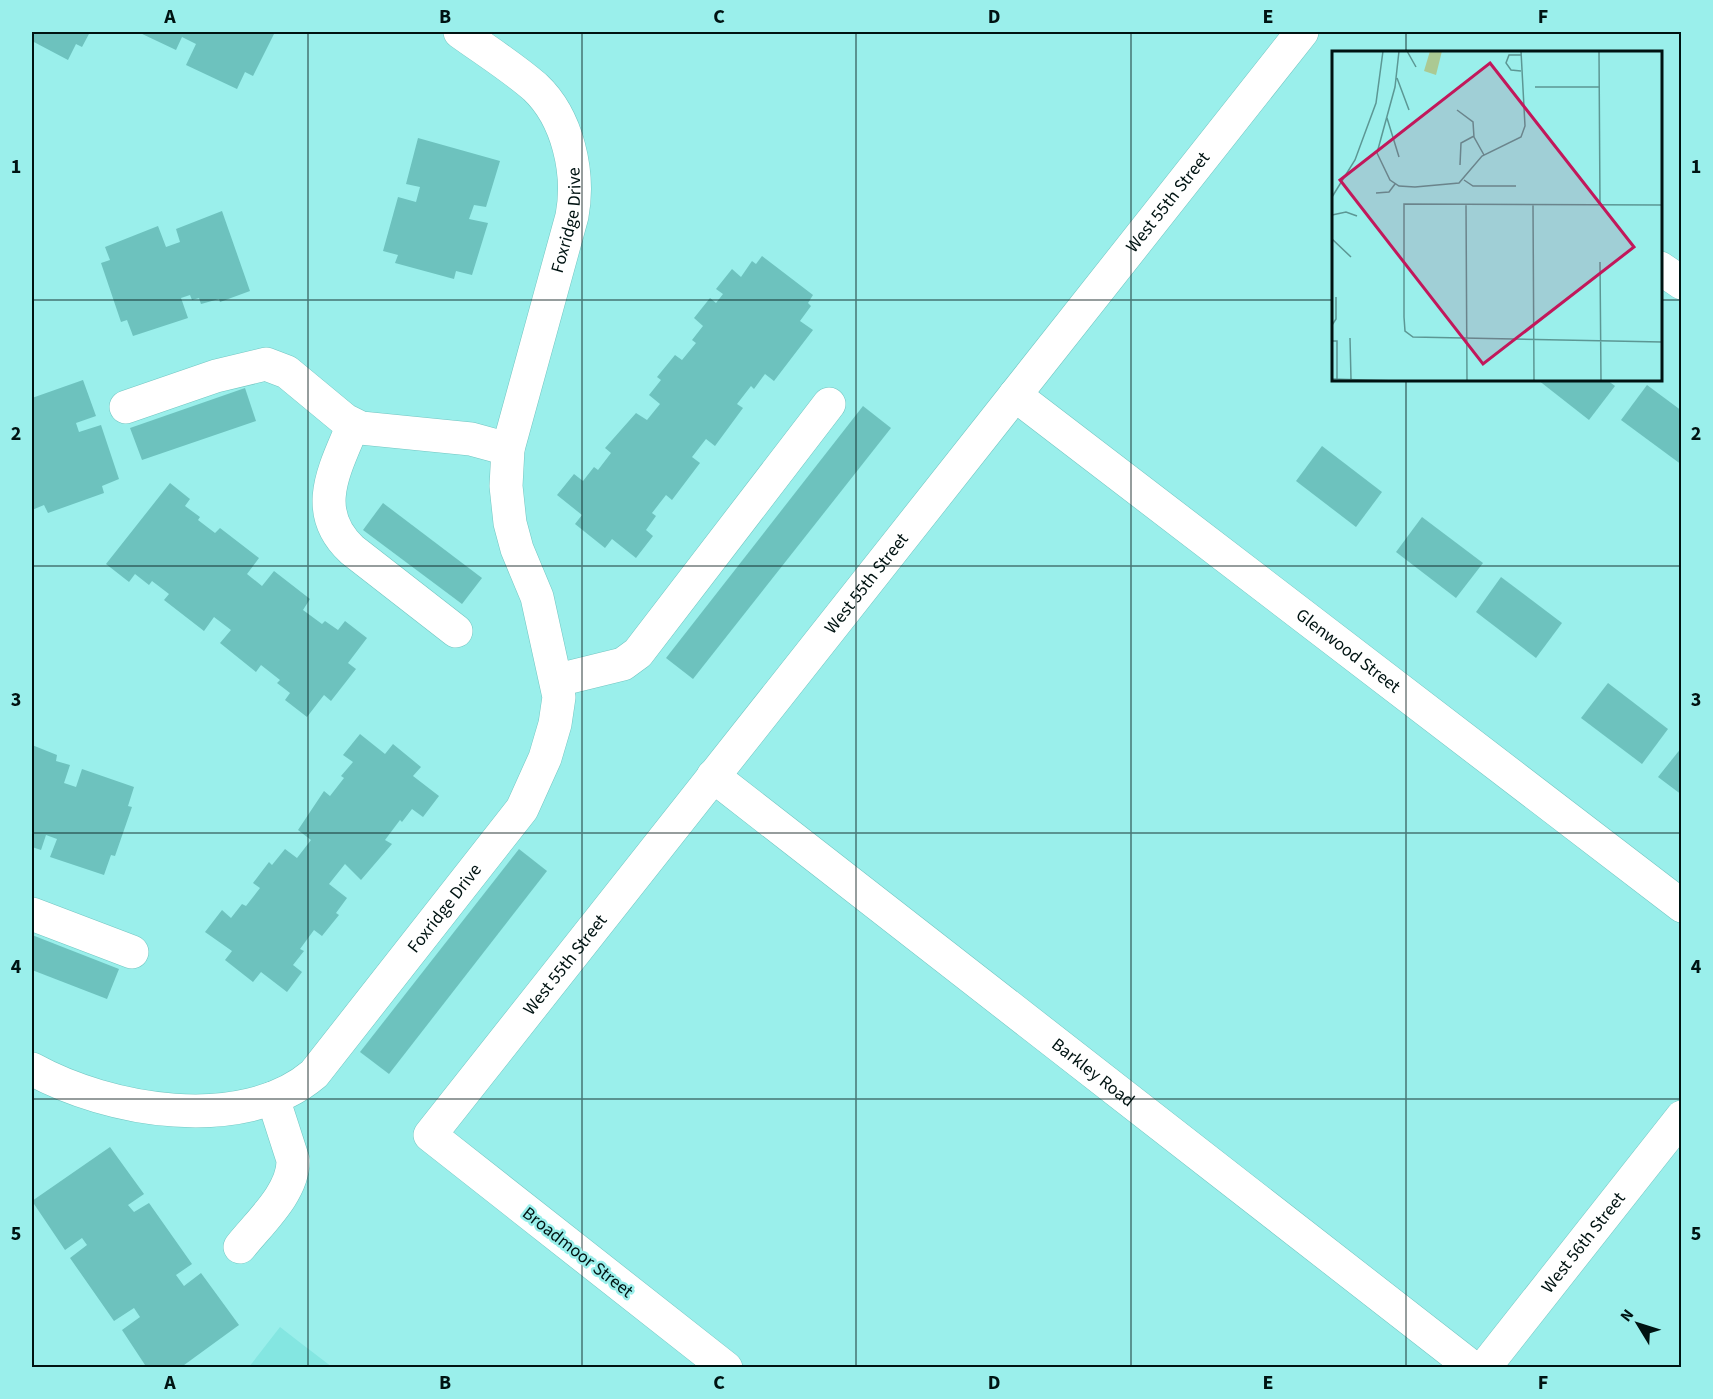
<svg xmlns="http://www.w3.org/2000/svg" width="1713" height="1399" viewBox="0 0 1713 1399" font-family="'Source Sans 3',sans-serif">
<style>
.built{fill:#84e6e1}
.building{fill:#6dc2be}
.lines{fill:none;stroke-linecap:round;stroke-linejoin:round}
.minor-casing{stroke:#72c6c2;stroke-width:34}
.minor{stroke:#fff;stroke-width:33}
.grid{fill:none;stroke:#001312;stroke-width:1.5;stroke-opacity:0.55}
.labels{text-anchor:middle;stroke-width:5;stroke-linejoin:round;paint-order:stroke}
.street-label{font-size:18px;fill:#001312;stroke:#9aefeb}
.inset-road{fill:none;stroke:#5c9794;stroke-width:1.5}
.view{fill:#c2185b;fill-opacity:0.15;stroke:#c2185b;stroke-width:3}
.inset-edge{fill:none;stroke:#001312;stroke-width:3}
.neatline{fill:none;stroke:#001312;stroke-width:2}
.grid-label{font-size:20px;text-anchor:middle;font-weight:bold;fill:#001312}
</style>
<rect width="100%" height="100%" fill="#9aefeb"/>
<polygon class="built" points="280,1327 298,1341 332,1367 249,1367"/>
<g class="building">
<polygon points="32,32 90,32 82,47 76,44 68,60 32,41"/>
<polygon points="138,32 275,32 253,76 245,72 237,89 186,65 196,44 182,37 176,50"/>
<polygon points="418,138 500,161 486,207 474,205 469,219 488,223 472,275 456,271 454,279 395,263 398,255 383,251 398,197 416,202 420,187 406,184"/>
<polygon points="222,211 250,291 220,302 219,299 201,304 199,298 192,300 190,295 181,298 188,318 133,336 127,320 121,322 101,263 110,260 105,247 158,226 166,247 180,242 176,229"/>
<polygon points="762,256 813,295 808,303 811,306 800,321 813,330 774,381 765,374 754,389 751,386 737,404 743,408 715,446 706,439 692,457 700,463 672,500 666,495 652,513 656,516 646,530 653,536 636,558 612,539 605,548 575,524 582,515 557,495 574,474 583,481 594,467 598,470 611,453 605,448 636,413 647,420 660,404 649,395 661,380 657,377 675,355 682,360 696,343 692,340 703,326 694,318 710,298 716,303 723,294 716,289 732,269 741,277 752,261 756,264"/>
<polygon points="83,380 96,416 76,423 79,432 101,425 119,479 102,486 104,493 48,513 44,505 32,510 32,398"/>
<polygon points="1538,380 1607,380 1615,386 1589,420"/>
<polygon points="1647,385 1682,411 1682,465 1621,420"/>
<polygon points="245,388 256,421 142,460 130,428"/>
<polygon points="863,406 891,428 693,679 666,658"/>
<polygon points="1322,446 1382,492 1356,527 1296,481"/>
<polygon points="170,483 190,499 185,506 200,517 198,520 215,533 220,528 259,558 247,574 262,586 274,571 310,599 303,610 322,624 325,621 338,630 345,621 367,638 348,663 356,669 331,701 324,695 307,717 285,700 290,693 277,683 280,680 261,665 256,672 220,643 231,630 214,617 204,631 164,600 169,594 152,581 149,585 135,574 129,582 106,564"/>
<polygon points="383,503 482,578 462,604 363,530"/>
<polygon points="1422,517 1483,563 1456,598 1396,552"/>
<polygon points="1501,577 1562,623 1536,658 1476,612"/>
<polygon points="1608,683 1668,729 1642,764 1581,718"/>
<polygon points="360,734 385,754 393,744 421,767 413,776 439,796 423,817 412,809 402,822 400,820 385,840 392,844 361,880 345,864 329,884 347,898 336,913 339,915 322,936 314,930 300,949 304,951 293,965 302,972 287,992 261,972 253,982 225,960 232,951 205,932 222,910 231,918 242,904 246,906 260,888 253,883 269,862 272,865 285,849 297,858 311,840 298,830 324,791 330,796 344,778 341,776 353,762 343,755"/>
<polygon points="32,745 57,755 56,761 70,765 64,783 76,787 82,769 134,787 128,806 132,807 115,856 111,855 104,875 50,857 57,839 46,835 41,850 32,847"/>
<polygon points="1682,747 1682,795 1658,777"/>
<polygon points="519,849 547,871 389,1074 360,1052"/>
<polygon points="32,935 119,969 107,999 32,970"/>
<polygon points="110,1147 144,1194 128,1205 134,1212 149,1203 192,1264 176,1275 184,1286 201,1273 239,1325 180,1368 147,1368 122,1330 140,1317 134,1308 114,1321 70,1258 87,1245 82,1238 65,1250 32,1201"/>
</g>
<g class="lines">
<g class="minor-casing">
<g id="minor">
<polyline points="1660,268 1682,283"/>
<path id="s1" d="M1015,395l667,511"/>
<polyline points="126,407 216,376 266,364 287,372 345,420 361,428 471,439 508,449"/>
<path d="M353,425c-18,44 -43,86 -1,125l104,81"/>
<polyline points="558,680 623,664 638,653 829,404"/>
<path id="s2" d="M713,776l760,592"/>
<polyline points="32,914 132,952"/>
<path id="s3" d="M32,1069c76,42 210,66 282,5l208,-265 23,-51 10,-34 4,-27 -22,-100 -20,-48 -7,-26 -4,-37 2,-37 64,-233c8,-43 -4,-98 -37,-129 -23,-20 -50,-37 -75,-55"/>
<path d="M240,1247c19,-24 54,-55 53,-87l-20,-62"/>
<path id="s4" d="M726,1368l-296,-233 872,-1103"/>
<path id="s5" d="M1484,1368l198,-251"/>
</g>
</g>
<use href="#minor" class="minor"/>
</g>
<path class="grid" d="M308,32v1336M582,32v1336M856,32v1336M1131,32v1336M1406,32v20M32,300h1302M1660,300h22M1406,380v988M32,566h1650M32,833h1650M32,1099h1650"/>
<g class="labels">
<g class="street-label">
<text dy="6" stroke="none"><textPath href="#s4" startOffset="1566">West 55th Street</textPath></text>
<text dy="6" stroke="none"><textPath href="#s3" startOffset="1245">Foxridge Drive</textPath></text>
<text dy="6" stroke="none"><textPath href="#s4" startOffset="1080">West 55th Street</textPath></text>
<text dy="6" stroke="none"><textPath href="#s1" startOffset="420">Glenwood Street</textPath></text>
<text dy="6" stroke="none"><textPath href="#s3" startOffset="508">Foxridge Drive</textPath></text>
<text dy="6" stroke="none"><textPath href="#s4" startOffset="594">West 55th Street</textPath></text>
<text dy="6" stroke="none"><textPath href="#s2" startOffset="482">Barkley Road</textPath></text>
<text dy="6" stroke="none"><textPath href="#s5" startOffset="160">West 56th Street</textPath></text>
<text transform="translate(578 1252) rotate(38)" y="6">Broadmoor Street</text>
</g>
</g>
<g transform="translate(1332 51)">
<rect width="330" height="330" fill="#9aefeb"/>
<path d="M98,0h12l-6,24 -12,-4z" fill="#abc993"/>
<path class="inset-road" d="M67,0l-4,36 -18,66 13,27 9,6 16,1 44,-4 23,-27 39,-19 4,-11 -4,-75M75,0l9,16M267,0l1,154M189,4h-12l-3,8 5,7 10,1M65,27l12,32M203,36h64M125,59l16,12 1,15 10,18M55,67l12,39M128,114l1,-22 13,-7M132,129l9,6h43M44,142l13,-1 6,-8M0,146l23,-37 21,-57 7,-52M134,153l1,177M201,154l1,176M330,154l-258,-1v113l1,14 8,6 249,5M0,164l14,-3 11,4M0,188l19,18M268,211l1,119M0,274l4,-6v-22M18,287l1,41M0,290h5v40M0,328l65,2"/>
<path class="view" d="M158,12l144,184 -151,117 -143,-184z"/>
<rect width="330" height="330" class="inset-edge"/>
</g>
<rect width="1713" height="1399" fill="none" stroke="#9aefeb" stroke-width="66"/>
<g transform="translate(1638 1324) rotate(308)" stroke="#9aefeb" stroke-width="4.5" paint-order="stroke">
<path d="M0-4.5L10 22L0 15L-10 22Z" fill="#001312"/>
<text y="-9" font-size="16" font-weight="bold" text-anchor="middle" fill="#001312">N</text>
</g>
<rect x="33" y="33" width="1647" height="1333" class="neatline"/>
<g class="grid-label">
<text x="170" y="23">A</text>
<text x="445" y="23">B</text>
<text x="719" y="23">C</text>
<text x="994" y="23">D</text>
<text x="1268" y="23">E</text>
<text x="1543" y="23">F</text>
<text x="16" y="173">1</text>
<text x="1696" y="173">1</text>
<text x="16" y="440">2</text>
<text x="1696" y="440">2</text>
<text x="16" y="706">3</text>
<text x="1696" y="706">3</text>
<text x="16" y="973">4</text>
<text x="1696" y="973">4</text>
<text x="16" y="1240">5</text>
<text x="1696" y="1240">5</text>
<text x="170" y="1389">A</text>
<text x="445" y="1389">B</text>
<text x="719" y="1389">C</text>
<text x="994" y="1389">D</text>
<text x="1268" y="1389">E</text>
<text x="1543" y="1389">F</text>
</g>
</svg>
